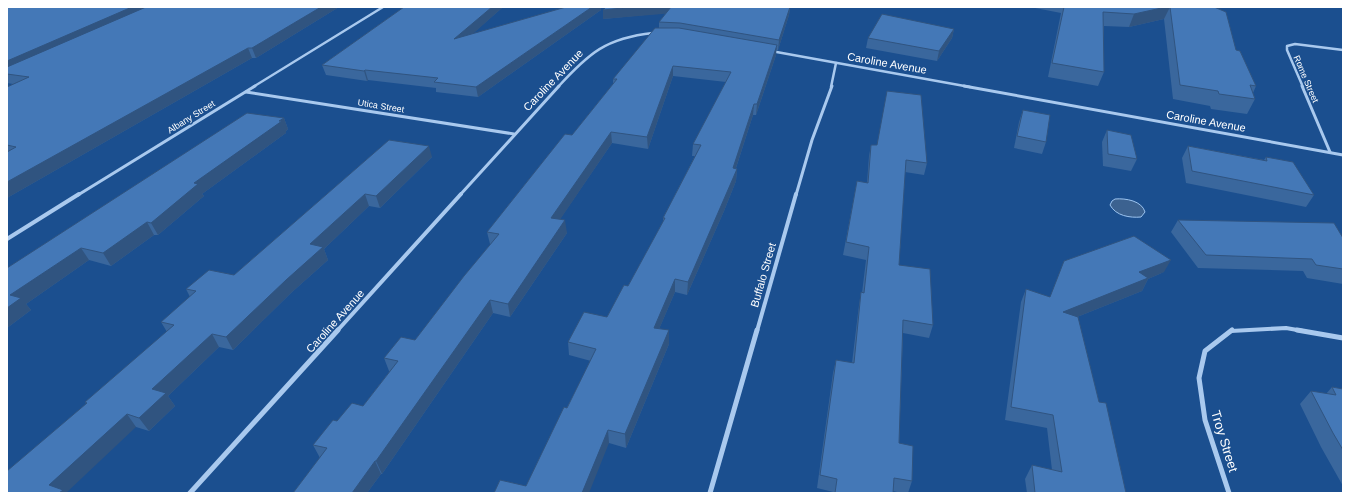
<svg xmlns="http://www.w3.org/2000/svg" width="1350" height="500" viewBox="0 0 1350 500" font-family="Helvetica,sans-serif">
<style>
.water{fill:#3c6290;stroke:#9cc4f0}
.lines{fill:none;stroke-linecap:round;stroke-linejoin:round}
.minor-far3{stroke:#a9c9ee;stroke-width:2.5}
.minor-far2{stroke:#a9c9ee;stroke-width:3}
.minor-far1{stroke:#a9c9ee;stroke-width:4}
.minor{stroke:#a9c9ee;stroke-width:5}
.wall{fill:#3a679d}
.shaded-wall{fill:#305480}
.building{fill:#4478b7;stroke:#305480}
.labels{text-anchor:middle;stroke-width:3;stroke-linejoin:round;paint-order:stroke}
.far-street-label{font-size:9px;fill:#fff;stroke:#1b4f8f}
.street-label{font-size:11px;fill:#fff;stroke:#1b4f8f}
.near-street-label{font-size:13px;fill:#fff;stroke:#1b4f8f}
</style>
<rect width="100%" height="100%" fill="#1b4f8f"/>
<path class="water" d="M1115,199c11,-1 27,2 30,13l-4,5c-11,1 -25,-1 -31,-12l2,-4z"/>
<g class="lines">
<g class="minor-far3">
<polyline points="771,51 970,87"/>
<polyline points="253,87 383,7"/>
<path d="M558,87c31,-34 48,-49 95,-54"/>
<polyline points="831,87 836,63"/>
<polyline points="1303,87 1287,50 1287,46 1295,44 1343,50"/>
</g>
<g class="minor-far2">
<polyline points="964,86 1343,155"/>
<polyline points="1302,86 1330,152"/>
<polyline points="246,92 514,134"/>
<polyline points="78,195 255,86"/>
<polyline points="460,195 559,86"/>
<polyline points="796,195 812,140 832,86"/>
</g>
<g class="minor-far1">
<polyline points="7,239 79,194"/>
<polyline points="337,331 461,194"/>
<polyline points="757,331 796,194"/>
<polyline points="1231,331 1286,328 1303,331"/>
</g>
<g class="minor">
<polyline points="1297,330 1343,338"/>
<polyline points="190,493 338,330"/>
<polyline points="710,493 757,330"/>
<polyline points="1229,493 1205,420 1199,378 1205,351 1232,330"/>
</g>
</g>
<g class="wall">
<polygon points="7,7 339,7 256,58 252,58 7,198 7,87 13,84 7,83"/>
<polygon points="404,7 503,7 472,34 592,7 600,7 601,10 478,97 436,92 436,88 368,80 367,81 326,75 322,65"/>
<polygon points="790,7 789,15 778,50 776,50 776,55 756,115 753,115 736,168 737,169 736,181 724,211 687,295 675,292 659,329 669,344 626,448 609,443 526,486 591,361 569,355 568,342 607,317 628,286 663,222 663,218 695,156 692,156 693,144 726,82 673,76 648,149 612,143 560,219 567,233 510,317 493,313 382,474 381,474 367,493 293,493 320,458 313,445 337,421 363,406 390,371 389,371 384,358 415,340 491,244 490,244 487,232 572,135 613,84 613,79 659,28 659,22 666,13 603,19 603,10"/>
<polygon points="1030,7 1214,7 1236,50 1256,86 1253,93 1255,99 1247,114 1211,109 1210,106 1173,99 1164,19 1129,27 1104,26 1104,72 1098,86 1048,77 1061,13"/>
<polygon points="954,29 952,38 937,61 866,48 868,38"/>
<polygon points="1023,110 1046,142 1042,154 1014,148 1019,122"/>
<polygon points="284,118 288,129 286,131 286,133 202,194 204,196 158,235 154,235 111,266 89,260 26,304 31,310 7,328 7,268"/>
<polygon points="1107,130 1137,159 1131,171 1103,166 1102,142"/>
<polygon points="389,140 432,157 380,208 369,206 324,249 328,260 291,293 233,350 219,347 168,396 175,406 149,431 136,427 86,404 85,402 167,332 161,322 190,297 186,289 234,275"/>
<polygon points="871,145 927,163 924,175 905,172 899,265 933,325 929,338 903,333 899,443 912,481 908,493 901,493 893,491 893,493 833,493 833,492 817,488 833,373 836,360 852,363 859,305 861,292 862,293 866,260 843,255 857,181 867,183 869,156"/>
<polygon points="1188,146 1264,160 1266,157 1314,195 1306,207 1186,183 1182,158"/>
<polygon points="1178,220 1343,238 1343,284 1307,278 1303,271 1198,268 1171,232"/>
<polygon points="1164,272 1148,279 1142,291 1077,317 1099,402 1126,493 1027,493 1025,479 1032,465 1052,470 1047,428 1005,420 1021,302 1026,289 1049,297"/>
<polygon points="1332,387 1343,389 1343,486 1321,447 1300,404 1311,391 1326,394"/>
</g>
<g class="shaded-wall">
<polygon points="132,7 157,7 7,74 7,61"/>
<polygon points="321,7 339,7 256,58 252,48"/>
<polygon points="492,7 503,7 456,49 454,39"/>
<polygon points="592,7 600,7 601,10 478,97 476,87"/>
<polygon points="632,7 674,7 674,13 603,19 603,10"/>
<polygon points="790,7 789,15 778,50 779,40"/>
<polygon points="1166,7 1170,7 1164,19 1129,27 1134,14"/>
<polygon points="954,29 952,38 937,61 939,51"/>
<polygon points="777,45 776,55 756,115 757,104"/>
<polygon points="248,48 252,58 7,198 7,182"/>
<polygon points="673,66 673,76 648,149 647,137"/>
<polygon points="365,70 368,80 367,81 364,71"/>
<polygon points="754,104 753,115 732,180 733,168"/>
<polygon points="284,118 288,129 286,131 286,133 202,194 204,196 158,235 151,223 194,183"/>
<polygon points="611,132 612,143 553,230 551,218"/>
<polygon points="429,146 432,157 380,208 376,196"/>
<polygon points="737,169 736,181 724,211 687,295 688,282"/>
<polygon points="365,194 369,206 324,249 328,260 291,293 233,350 226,337 310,244"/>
<polygon points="565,220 567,233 510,317 508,304"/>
<polygon points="147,222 154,235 111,266 103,253"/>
<polygon points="81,248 89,260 26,304 31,310 7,328 7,308 10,295"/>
<polygon points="1171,260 1164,272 1148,279 1142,291 1057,325 1063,312 1139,272"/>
<polygon points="675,279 675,292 654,341 654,328"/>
<polygon points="490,300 493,313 382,474 376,461"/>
<polygon points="669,330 669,344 626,448 625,434"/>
<polygon points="212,334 219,347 168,396 175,406 149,431 139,418 152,389"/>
<polygon points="127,414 136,427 66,493 56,493 49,485"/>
<polygon points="608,430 609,443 589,493 582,493"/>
<polygon points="375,461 381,474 367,493 352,493"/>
</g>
<g class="building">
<polygon points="7,7 132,7 7,61"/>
<polygon points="146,7 321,7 252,48 248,48 7,182 7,152 16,147 7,145 7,87 29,77 7,74 7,67"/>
<polygon points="404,7 492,7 454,39 566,7 592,7 476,87 434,82 438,78 365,70 364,71 322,65"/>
<polygon points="606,7 632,7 603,10"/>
<polygon points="671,7 790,7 779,40 680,23 659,22"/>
<polygon points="1064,7 1166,7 1134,14 1103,12 1104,72 1052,63"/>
<polygon points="1170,7 1214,7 1226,12 1236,50 1240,51 1256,86 1250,85 1255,99 1219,94 1218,91 1180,85"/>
<polygon points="882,14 954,29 939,51 868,38"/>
<polygon points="655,28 679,28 777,45 757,104 754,104 733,168 737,169 724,199 688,282 675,279 654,328 669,330 625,434 608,430 582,493 494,493 500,480 526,486 564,407 567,408 596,349 568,342 584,312 607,317 624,285 628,286 665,218 663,218 701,145 693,144 731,72 673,66 647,137 611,132 551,218 565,220 508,304 490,300 376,461 375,461 352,493 293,493 327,448 313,445 333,420 337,421 352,403 363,406 398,361 384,358 401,337 415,340 464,276 499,234 487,232 565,134 572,135 617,79 613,79"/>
<polygon points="887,91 921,95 927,163 906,160 899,265 930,269 933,325 903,320 899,443 913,446 912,481 894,478 893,493 835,493 837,479 820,475 836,360 854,363 861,292 864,293 869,247 846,242 857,181 868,183 871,145 877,145"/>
<polygon points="1023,110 1050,115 1046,142 1017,136"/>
<polygon points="247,113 284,118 279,121 282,121 194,183 198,184 151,223 147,222 103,253 81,248 10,295 21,298 7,308 7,268"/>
<polygon points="1107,130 1131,135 1137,159 1108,154"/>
<polygon points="389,140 429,146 376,196 365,194 310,244 323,247 286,280 226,337 212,334 152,389 166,393 139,418 127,414 49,485 63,490 59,493 7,493 7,471 87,403 85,402 174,325 161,322 196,291 186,289 209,270 234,275"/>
<polygon points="1188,146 1267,161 1266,157 1293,162 1314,195 1192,171"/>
<polygon points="1178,220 1334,223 1343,238 1343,269 1316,265 1312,259 1206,255"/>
<polygon points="1134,236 1171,260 1139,272 1148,278 1063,312 1078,317 1099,402 1106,403 1126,493 1035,493 1032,465 1062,472 1053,415 1011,407 1026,289 1050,297 1064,261"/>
<polygon points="1332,387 1343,389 1343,450 1333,433 1311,391 1336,395"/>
</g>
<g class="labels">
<g class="far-street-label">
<text transform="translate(1306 79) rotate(67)" y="3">Rome Street</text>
<text transform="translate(381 106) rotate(9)" y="3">Utica Street</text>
<text transform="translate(191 117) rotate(-32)" y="3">Albany Street</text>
</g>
<g class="street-label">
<text transform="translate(887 63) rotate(10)" y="4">Caroline Avenue</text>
<text transform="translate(553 80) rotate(-46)" y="4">Caroline Avenue</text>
<text transform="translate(1206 121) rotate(10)" y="4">Caroline Avenue</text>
<text transform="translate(763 275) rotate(-74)" y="4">Buffalo Street</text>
<text transform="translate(335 321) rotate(-48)" y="4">Caroline Avenue</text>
</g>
<g class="near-street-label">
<text transform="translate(1225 441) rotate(73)" y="5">Troy Street</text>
</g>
</g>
<rect width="1350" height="500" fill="none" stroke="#ffffff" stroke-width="16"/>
</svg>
